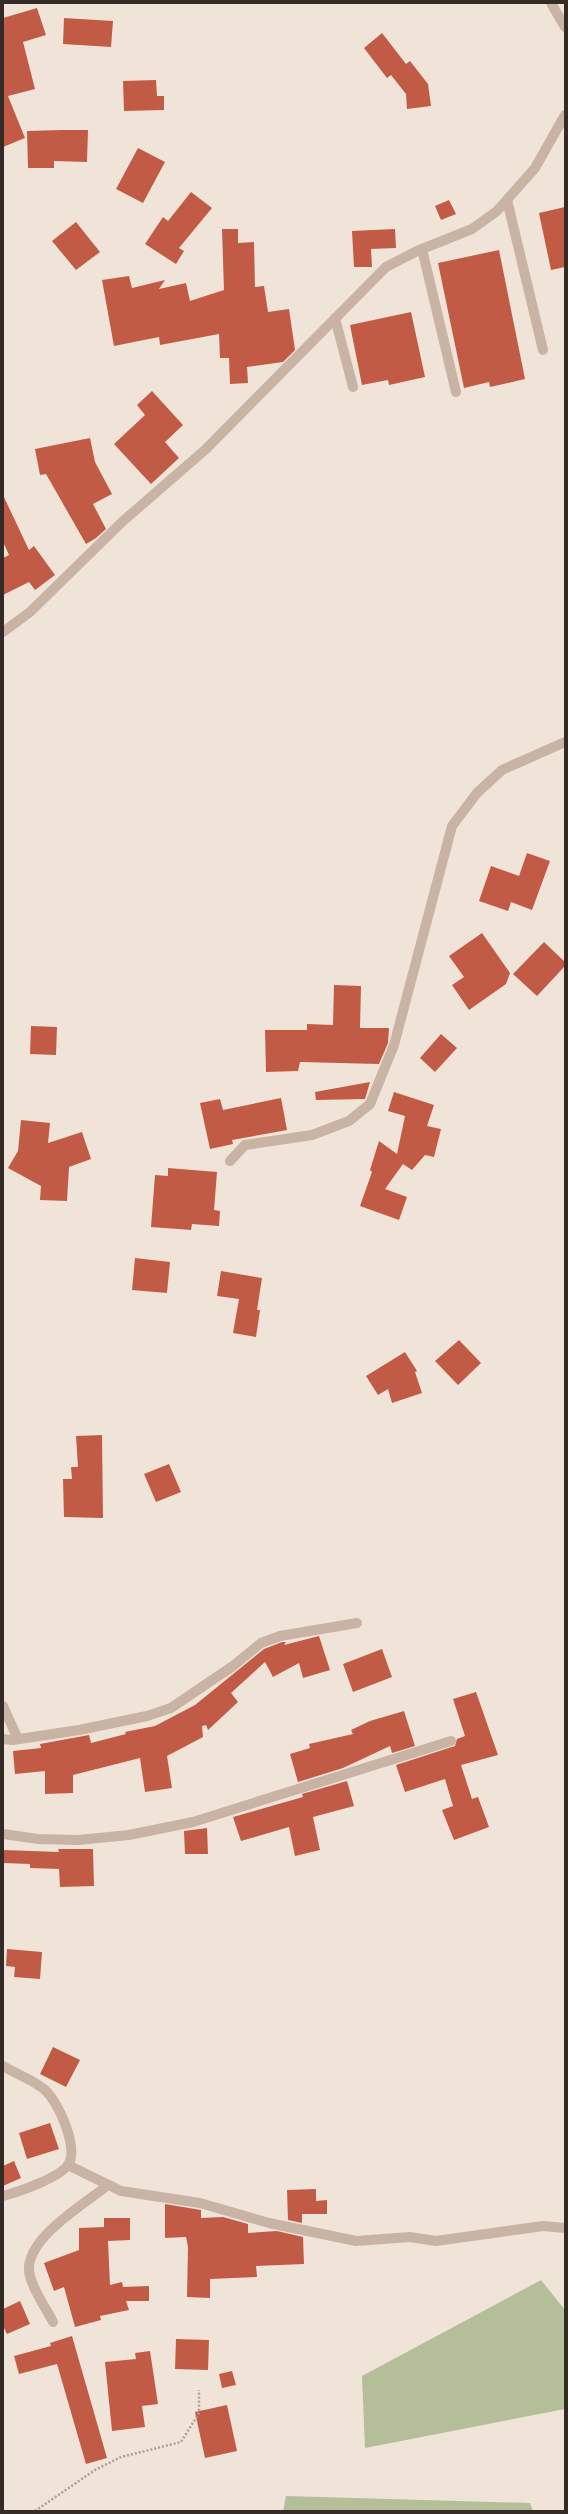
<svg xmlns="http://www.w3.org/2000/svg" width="568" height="2514" viewBox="0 0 568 2514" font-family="Overpass,sans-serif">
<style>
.green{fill:#b4be99}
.building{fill:#c25b45}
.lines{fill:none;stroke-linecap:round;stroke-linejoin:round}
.path{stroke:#b39d90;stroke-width:2.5;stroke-dasharray:2 2;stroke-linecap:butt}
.minor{stroke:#c8b3a5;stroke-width:10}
</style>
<rect width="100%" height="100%" fill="#f0e4d9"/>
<g class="green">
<polygon points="541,2280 565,2310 565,2409 365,2448 362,2376"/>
<polygon points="286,2496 530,2503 533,2511 283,2511"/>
</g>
<g class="building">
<polygon points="37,8 46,35 23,42 35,89 8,96 25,138 3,147 3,18"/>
<polygon points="64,18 113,21 111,47 63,44"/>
<polygon points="382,33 406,64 410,61 428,84 431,106 407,109 406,94 391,75 387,78 364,48"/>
<polygon points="156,80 157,96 164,96 164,110 124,111 123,81"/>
<polygon points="61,130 88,130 87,162 54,161 54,168 28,168 27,131"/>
<polygon points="138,148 165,162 143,203 116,189"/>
<polygon points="191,192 212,208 179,248 184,251 176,264 145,244 163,217 168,221"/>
<polygon points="449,200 456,214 441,220 435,206"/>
<polygon points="565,207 565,267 551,270 539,213"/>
<polygon points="76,222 100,252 76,270 52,241"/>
<polygon points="222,229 238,229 238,243 254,242 255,287 264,286 268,312 289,309 295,350 283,362 247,367 248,383 230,384 229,358 220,358 219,334 160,345 159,337 114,346 102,280 129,276 132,288 165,280 159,289 186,283 190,301 224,290"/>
<polygon points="395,229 396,248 371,249 372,267 354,267 352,231"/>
<polygon points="499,250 525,379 490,387 489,382 464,388 438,263"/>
<polygon points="411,312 425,377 389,385 388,380 362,385 350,325"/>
<polygon points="152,391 183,425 165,442 179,458 151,484 114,444 145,415 137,405"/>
<polygon points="90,438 95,462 112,494 93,504 106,529 96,538 86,544 46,474 40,475 35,449"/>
<polygon points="3,495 29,550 34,546 55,575 35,590 29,582 3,595 3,558 9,555 3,542"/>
<polygon points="527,853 550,861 532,910 511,902 508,911 479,901 491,866 519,876"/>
<polygon points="482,933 510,973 506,984 469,1010 452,985 464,977 449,956"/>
<polygon points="544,942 565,962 565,966 537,996 513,974"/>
<polygon points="334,985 361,986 360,1028 389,1028 388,1043 379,1064 300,1062 298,1071 266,1072 265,1030 307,1030 307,1024 333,1025"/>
<polygon points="31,1026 57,1027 56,1055 30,1054"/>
<polygon points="441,1034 457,1048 435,1072 420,1058"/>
<polygon points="370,1082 365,1099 316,1100 315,1092"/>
<polygon points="394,1092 434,1105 427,1126 441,1129 434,1157 425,1155 412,1170 403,1164 385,1189 407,1197 399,1220 360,1206 372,1172 370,1170 379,1141 397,1154 405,1116 388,1111"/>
<polygon points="281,1098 287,1130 232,1140 233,1144 210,1149 200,1103 220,1099 223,1110"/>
<polygon points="21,1120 50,1123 48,1143 82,1132 91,1159 69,1167 67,1201 40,1200 41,1186 8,1168 18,1151"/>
<polygon points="168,1168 217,1172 214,1210 220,1211 219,1226 192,1224 191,1230 151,1227 155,1175 168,1176"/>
<polygon points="135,1258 170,1262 167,1293 132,1290"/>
<polygon points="221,1271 262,1278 257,1310 260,1310 256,1337 233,1333 239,1299 217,1296"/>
<polygon points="459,1340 481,1363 458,1385 435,1361"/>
<polygon points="405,1352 417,1371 415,1372 422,1393 392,1403 388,1389 378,1395 366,1376"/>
<polygon points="102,1435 103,1518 64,1517 63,1479 72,1479 71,1467 78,1467 76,1436"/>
<polygon points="169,1464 181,1492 156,1502 144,1474"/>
<polygon points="319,1636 330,1670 303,1678 299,1663 273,1677 265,1662 231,1693 238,1702 208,1730 206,1725 202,1726 203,1737 167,1756 172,1788 145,1792 140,1758 73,1775 73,1793 45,1794 45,1771 15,1774 13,1751 41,1748 40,1744 89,1735 91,1743 126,1734 125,1732 155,1726 195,1705 264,1649 282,1642 286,1642 284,1645"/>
<polygon points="382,1649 392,1677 353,1692 343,1664"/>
<polygon points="476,1692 498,1755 461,1765 472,1799 478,1797 489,1827 454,1840 442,1810 453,1806 445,1779 405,1792 396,1765 455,1746 457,1739 465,1736 453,1699"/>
<polygon points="404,1711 415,1746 392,1753 390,1746 343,1768 298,1782 290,1754 310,1748 309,1744 353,1734 351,1730 370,1721"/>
<polygon points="347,1781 354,1806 313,1817 320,1850 295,1856 289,1827 241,1841 233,1817 303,1797 302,1794"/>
<polygon points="207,1828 208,1854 185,1854 184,1831"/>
<polygon points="58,1849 93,1849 94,1886 60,1887 59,1869 30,1868 30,1864 3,1863 3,1850 59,1852"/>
<polygon points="7,1949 42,1952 40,1979 14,1977 15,1967 6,1966"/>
<polygon points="53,2047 80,2060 66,2087 40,2074"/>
<polygon points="50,2123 59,2149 27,2159 19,2133"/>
<polygon points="14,2161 21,2178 3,2186 3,2166"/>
<polygon points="316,2189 316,2201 327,2200 327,2214 302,2214 302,2223 288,2220 287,2190"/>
<polygon points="165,2204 201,2210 201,2218 223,2217 248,2224 248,2233 277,2231 303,2237 304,2264 256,2266 257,2277 210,2279 210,2298 187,2297 188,2247 186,2237 165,2238"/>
<polygon points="104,2218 130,2218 130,2240 108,2241 110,2285 122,2282 123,2287 149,2286 149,2301 126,2301 129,2310 100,2316 101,2320 75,2327 64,2287 54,2291 44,2263 79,2250 79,2228 104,2227"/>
<polygon points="20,2301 30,2324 7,2334 3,2326 3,2309"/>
<polygon points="72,2336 107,2458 86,2464 57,2364 19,2374 14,2356 51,2346 50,2343"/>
<polygon points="176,2339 209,2340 208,2370 175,2369"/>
<polygon points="150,2351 158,2404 142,2406 145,2427 112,2431 105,2362 136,2359 135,2353"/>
<polygon points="232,2371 236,2385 222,2388 219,2374"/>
<polygon points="227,2405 237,2451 205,2458 195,2412"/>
</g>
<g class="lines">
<polyline class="path" points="35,2511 95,2470 121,2457 181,2442 199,2413 199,2390"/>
<g class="minor">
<polyline points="551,3 565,27"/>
<polyline points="507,200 543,350"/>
<polyline points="422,249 456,392"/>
<polyline points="335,318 353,387"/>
<polyline points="3,632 30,612 122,522 206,449 386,267 417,251 472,229 497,211 535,168 565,115"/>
<polyline points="230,1161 245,1145 312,1135 349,1121 370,1104 394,1045 452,826 477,793 502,770 565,742"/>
<polyline points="3,1706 18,1739"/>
<polyline points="3,1739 13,1740 79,1730 147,1716 171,1708 233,1666 261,1643 280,1636 357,1623"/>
<polyline points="3,1834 38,1839 78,1840 129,1835 193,1822 451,1741"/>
<path d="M3,2066c13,8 31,14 42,24 14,13 34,58 23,75 -9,13 -50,27 -65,31"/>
<polyline points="68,2165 121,2191 200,2203 269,2223 356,2241 410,2237 436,2241 543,2226 565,2228"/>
<path d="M53,2322c-7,-14 -19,-30 -23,-46 -10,-35 55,-72 78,-91"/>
</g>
</g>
<rect width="568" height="2514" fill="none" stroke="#342a26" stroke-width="8"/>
</svg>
